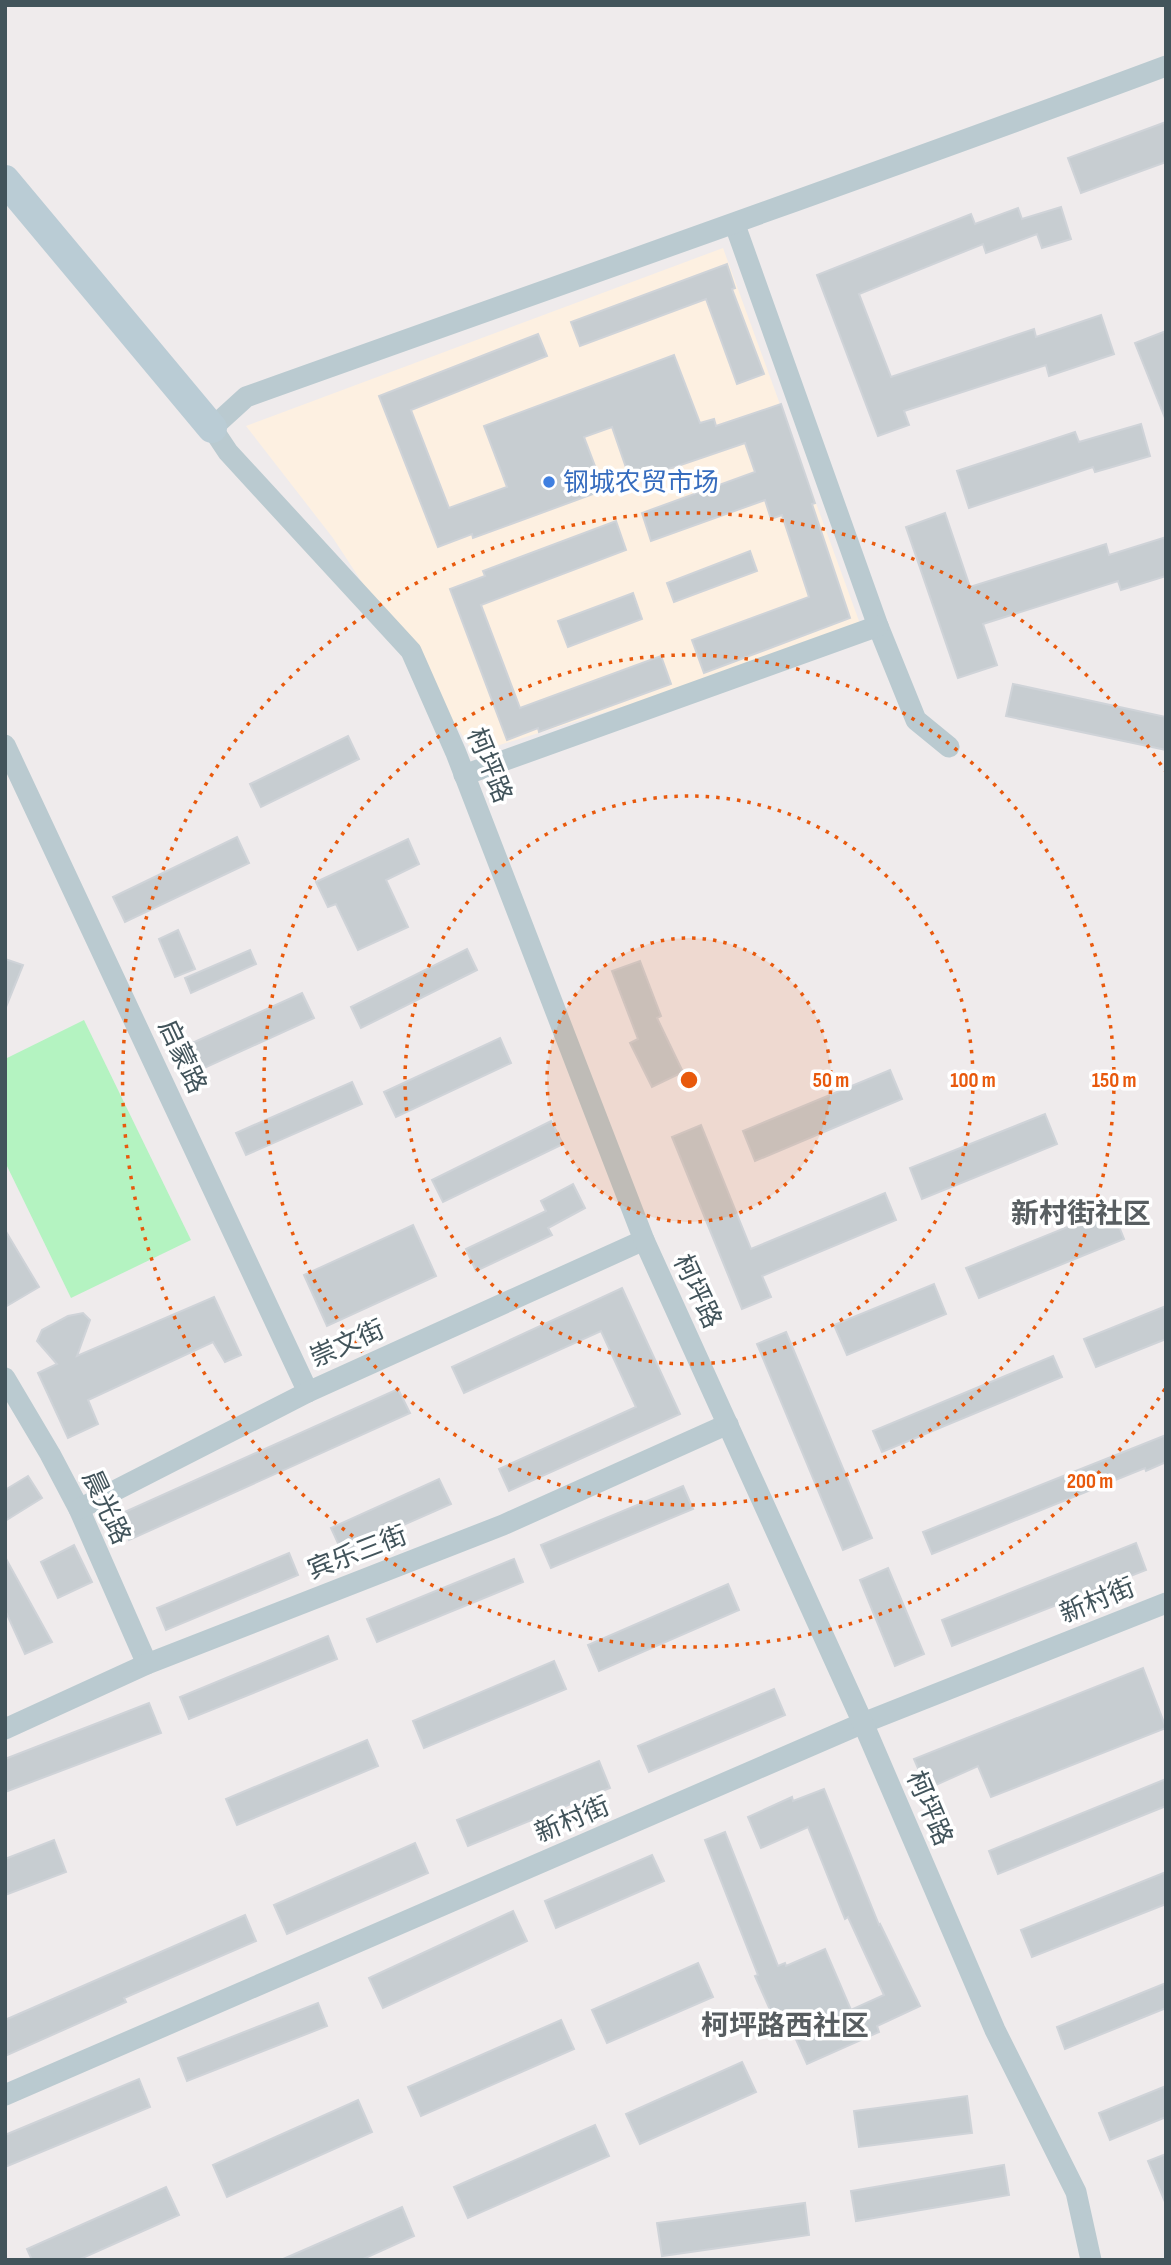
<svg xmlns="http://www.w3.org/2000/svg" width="1171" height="2265" viewBox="0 0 1171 2265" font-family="'Sofia Sans Condensed','Noto Sans SC',sans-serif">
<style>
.commercial{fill:#fdf0e1}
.garden{fill:#b4f3c1}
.building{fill:#c7cdd1;stroke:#cfd3d8;stroke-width:2}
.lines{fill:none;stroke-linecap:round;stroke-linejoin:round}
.street{stroke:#bacad0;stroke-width:21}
.secondary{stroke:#baccd5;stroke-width:30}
.ring{fill:none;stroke:#e8590c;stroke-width:3.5;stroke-dasharray:3.5 7}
.shop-dot{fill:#3f7fe0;stroke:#fff;stroke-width:2.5}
.labels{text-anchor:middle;stroke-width:7;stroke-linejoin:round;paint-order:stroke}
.shop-label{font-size:26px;fill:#366cbe;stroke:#fff;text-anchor:start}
.street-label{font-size:26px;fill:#42545b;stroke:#fff}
.neighbourhood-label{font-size:28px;font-weight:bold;fill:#585e61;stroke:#fff}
.centre{fill:#e8590c;stroke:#fff;stroke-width:3.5}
.ring-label{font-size:21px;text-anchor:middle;font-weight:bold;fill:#e8590c;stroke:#fff;stroke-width:7;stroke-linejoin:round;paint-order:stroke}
</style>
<rect width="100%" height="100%" fill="#efebec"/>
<polygon class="commercial" points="723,248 863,632 474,753 333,538 246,426"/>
<polygon class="garden" points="84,1020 191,1240 71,1298 5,1162 5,1059"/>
<g class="building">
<polygon points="1166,122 1166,162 1081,193 1068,158"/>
<polygon points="1061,207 1071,239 1042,248 1037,234 986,253 983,244 859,294 891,377 1034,329 1036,337 1101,315 1114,354 1049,376 1046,365 904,411 909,425 878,436 817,275 971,214 975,224 1018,208 1022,219"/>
<polygon points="727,264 735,288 732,289 764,374 737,384 706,299 580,346 571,322"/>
<polygon points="1166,331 1166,418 1165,418 1135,343"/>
<polygon points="538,334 547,356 411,410 449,508 507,487 484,426 674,355 700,423 714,419 716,426 781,404 815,503 812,504 850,618 704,673 692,640 809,597 782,515 771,519 765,500 651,541 642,513 755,472 745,443 631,482 612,427 584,437 604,490 473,538 472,534 438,547 379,396"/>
<polygon points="1141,424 1150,456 1095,472 1093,467 969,508 957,471 1075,432 1079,442"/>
<polygon points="945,513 970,587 1106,544 1109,555 1166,537 1166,576 1121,590 1118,581 983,624 997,665 958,678 906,527"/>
<polygon points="616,521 626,550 481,605 520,708 661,656 671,684 539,732 538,728 507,740 450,589 485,576 483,571"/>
<polygon points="750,551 757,571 674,602 667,583"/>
<polygon points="633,593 642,619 568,647 558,621"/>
<polygon points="1013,684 1166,717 1166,750 1006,716"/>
<polygon points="348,736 359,759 261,807 250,784"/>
<polygon points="237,837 249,863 125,922 113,897"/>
<polygon points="408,839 419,864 386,880 408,927 358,950 336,904 328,907 316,882"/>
<polygon points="178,930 195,969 175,977 159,939"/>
<polygon points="467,949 477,970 361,1028 351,1007"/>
<polygon points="250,950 256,964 191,993 185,978"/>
<polygon points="5,959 23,965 6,1007 5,1007"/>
<polygon points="640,961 661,1016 657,1018 683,1072 652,1087 630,1043 638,1039 612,971"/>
<polygon points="302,993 314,1018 202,1069 190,1044"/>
<polygon points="500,1038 511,1063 396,1117 384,1092"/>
<polygon points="890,1070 902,1099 755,1161 743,1131"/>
<polygon points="352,1082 362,1104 246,1155 236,1133"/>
<polygon points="1045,1114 1057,1144 922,1199 910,1168"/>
<polygon points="551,1121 563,1144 443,1202 432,1180"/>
<polygon points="701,1125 751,1249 885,1193 896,1220 762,1276 771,1297 742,1309 672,1137"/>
<polygon points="573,1184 585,1208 548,1228 552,1235 476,1271 466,1249 546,1211 541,1201"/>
<polygon points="1112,1209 1124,1239 979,1298 966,1268"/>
<polygon points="413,1225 436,1276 327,1326 304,1275"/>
<polygon points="5,1230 39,1287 5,1307"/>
<polygon points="934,1284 946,1314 847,1355 834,1325"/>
<polygon points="622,1288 680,1414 509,1491 499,1469 636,1407 601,1331 464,1393 452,1367"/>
<polygon points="214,1297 241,1355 225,1362 213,1342 88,1400 98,1424 68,1438 38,1373 57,1364 37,1341 42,1330 68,1316 83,1313 90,1320 77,1356"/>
<polygon points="1166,1306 1166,1339 1096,1367 1084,1339"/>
<polygon points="786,1332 872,1538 843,1550 757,1344"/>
<polygon points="1053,1356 1062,1377 882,1452 873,1431"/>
<polygon points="398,1389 410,1413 129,1540 118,1515"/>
<polygon points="1166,1435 1166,1462 1146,1471 1145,1468 932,1554 923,1532"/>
<polygon points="28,1476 42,1498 5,1521 5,1490"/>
<polygon points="439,1479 451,1504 342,1552 331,1528"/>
<polygon points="683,1486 693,1509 551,1568 541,1545"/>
<polygon points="1136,1543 1146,1570 952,1646 942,1620"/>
<polygon points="74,1545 92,1582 58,1598 41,1562"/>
<polygon points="289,1553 298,1575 166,1630 157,1608"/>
<polygon points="5,1557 52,1642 25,1654 5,1610"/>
<polygon points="514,1559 523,1582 377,1642 367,1619"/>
<polygon points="888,1568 924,1654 895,1666 860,1580"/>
<polygon points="728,1584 739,1610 599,1671 588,1645"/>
<polygon points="328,1636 337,1659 189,1719 180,1697"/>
<polygon points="554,1661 566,1689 424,1748 413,1721"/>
<polygon points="1143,1668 1166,1728 991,1797 978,1766 927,1789 914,1759"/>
<polygon points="774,1689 785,1715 649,1772 638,1746"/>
<polygon points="149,1703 161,1733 5,1792 5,1759"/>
<polygon points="367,1740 378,1766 237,1825 226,1799"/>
<polygon points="599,1761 610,1788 468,1846 457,1820"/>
<polygon points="1166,1779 1166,1806 998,1874 989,1851"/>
<polygon points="824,1789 879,1925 880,1924 920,2006 877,2026 879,2032 807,2064 794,2035 783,2039 755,1976 758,1975 705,1840 725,1832 778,1966 785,1963 786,1966 825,1949 851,2010 884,1995 848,1917 845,1919 808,1827 761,1848 748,1817 792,1797 793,1801"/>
<polygon points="54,1840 66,1872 5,1895 5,1859"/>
<polygon points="415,1843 428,1873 287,1934 274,1905"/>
<polygon points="652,1855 664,1881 556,1928 545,1901"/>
<polygon points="1166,1872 1166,1904 1032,1957 1021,1930"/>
<polygon points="513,1911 527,1941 383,2008 369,1978"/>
<polygon points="245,1915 256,1941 124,1998 126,2002 5,2056 5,2020"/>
<polygon points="698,1963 713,1997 607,2043 592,2010"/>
<polygon points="1166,1983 1166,2008 1065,2049 1057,2027"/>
<polygon points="318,2003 327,2026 187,2081 178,2058"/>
<polygon points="561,2020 574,2049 421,2116 408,2087"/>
<polygon points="742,2062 756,2092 640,2144 626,2114"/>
<polygon points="139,2079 150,2107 5,2167 5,2135"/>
<polygon points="1166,2086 1166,2117 1110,2140 1099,2113"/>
<polygon points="967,2096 972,2133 859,2147 854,2111"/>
<polygon points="358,2100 372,2132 227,2197 213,2165"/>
<polygon points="595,2125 609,2156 468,2218 454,2187"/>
<polygon points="1166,2154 1166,2202 1165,2202 1148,2161"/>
<polygon points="1004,2165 1009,2195 856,2221 851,2191"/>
<polygon points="166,2187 179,2215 78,2260 32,2260 27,2249"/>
<polygon points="805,2203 809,2235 662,2256 657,2223"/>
<polygon points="402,2207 414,2236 361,2260 281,2260"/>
</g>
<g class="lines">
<g class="street">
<polyline points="735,225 878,626 916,720 949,747"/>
<polyline points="5,745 308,1392"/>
<polyline points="464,775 878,626"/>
<polyline points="5,1378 50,1454 79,1509 147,1664"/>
<polyline points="79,1509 308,1392 644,1240"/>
<polyline points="5,1729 147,1664 503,1525 728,1424"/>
<polyline points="5,2095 863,1723 1166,1603"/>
<path d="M1091,2260l-15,-68 -81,-162 -132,-307 -219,-483 -188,-487 -45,-102 -183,-199 -16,-24 34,-31c307,-110 614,-217 920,-331"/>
</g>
<polyline class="secondary" points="5,180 212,428"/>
</g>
<circle cx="689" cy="1080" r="142" fill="#e8590c" fill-opacity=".12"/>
<g class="ring">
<circle cx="689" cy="1080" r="142"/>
<circle cx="689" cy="1080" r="284"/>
<circle cx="689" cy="1080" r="425"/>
<path d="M1165 1389A567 567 0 1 1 1165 771"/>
</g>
<circle class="shop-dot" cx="549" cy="482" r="7"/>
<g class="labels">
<g class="shop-label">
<text x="563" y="491">钢城农贸市场</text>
</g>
<g class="street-label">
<text transform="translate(490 765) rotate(68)" y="9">柯坪路</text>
<text transform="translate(183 1056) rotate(65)" y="9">启蒙路</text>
<text transform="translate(698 1291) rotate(65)" y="9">柯坪路</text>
<text transform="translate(347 1343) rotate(-24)" y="9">崇文街</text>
<text transform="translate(107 1507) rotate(65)" y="9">晨光路</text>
<text transform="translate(357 1552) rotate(-21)" y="9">宾乐三街</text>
<text transform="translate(1097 1600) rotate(-22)" y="9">新村街</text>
<text transform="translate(930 1808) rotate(67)" y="9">柯坪路</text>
<text transform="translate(572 1819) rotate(-23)" y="9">新村街</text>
</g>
<g class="neighbourhood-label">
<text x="1081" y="1223">新村街社区</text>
<text x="785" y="2035">柯坪路西社区</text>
</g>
</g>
<circle cx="689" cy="1080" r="10" class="centre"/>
<g class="ring-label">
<text x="831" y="1087">50 m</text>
<text x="973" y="1087">100 m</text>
<text x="1114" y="1087">150 m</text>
<text x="1090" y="1488">200 m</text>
</g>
<rect width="1171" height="2265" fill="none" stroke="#42545b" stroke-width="14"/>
</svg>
